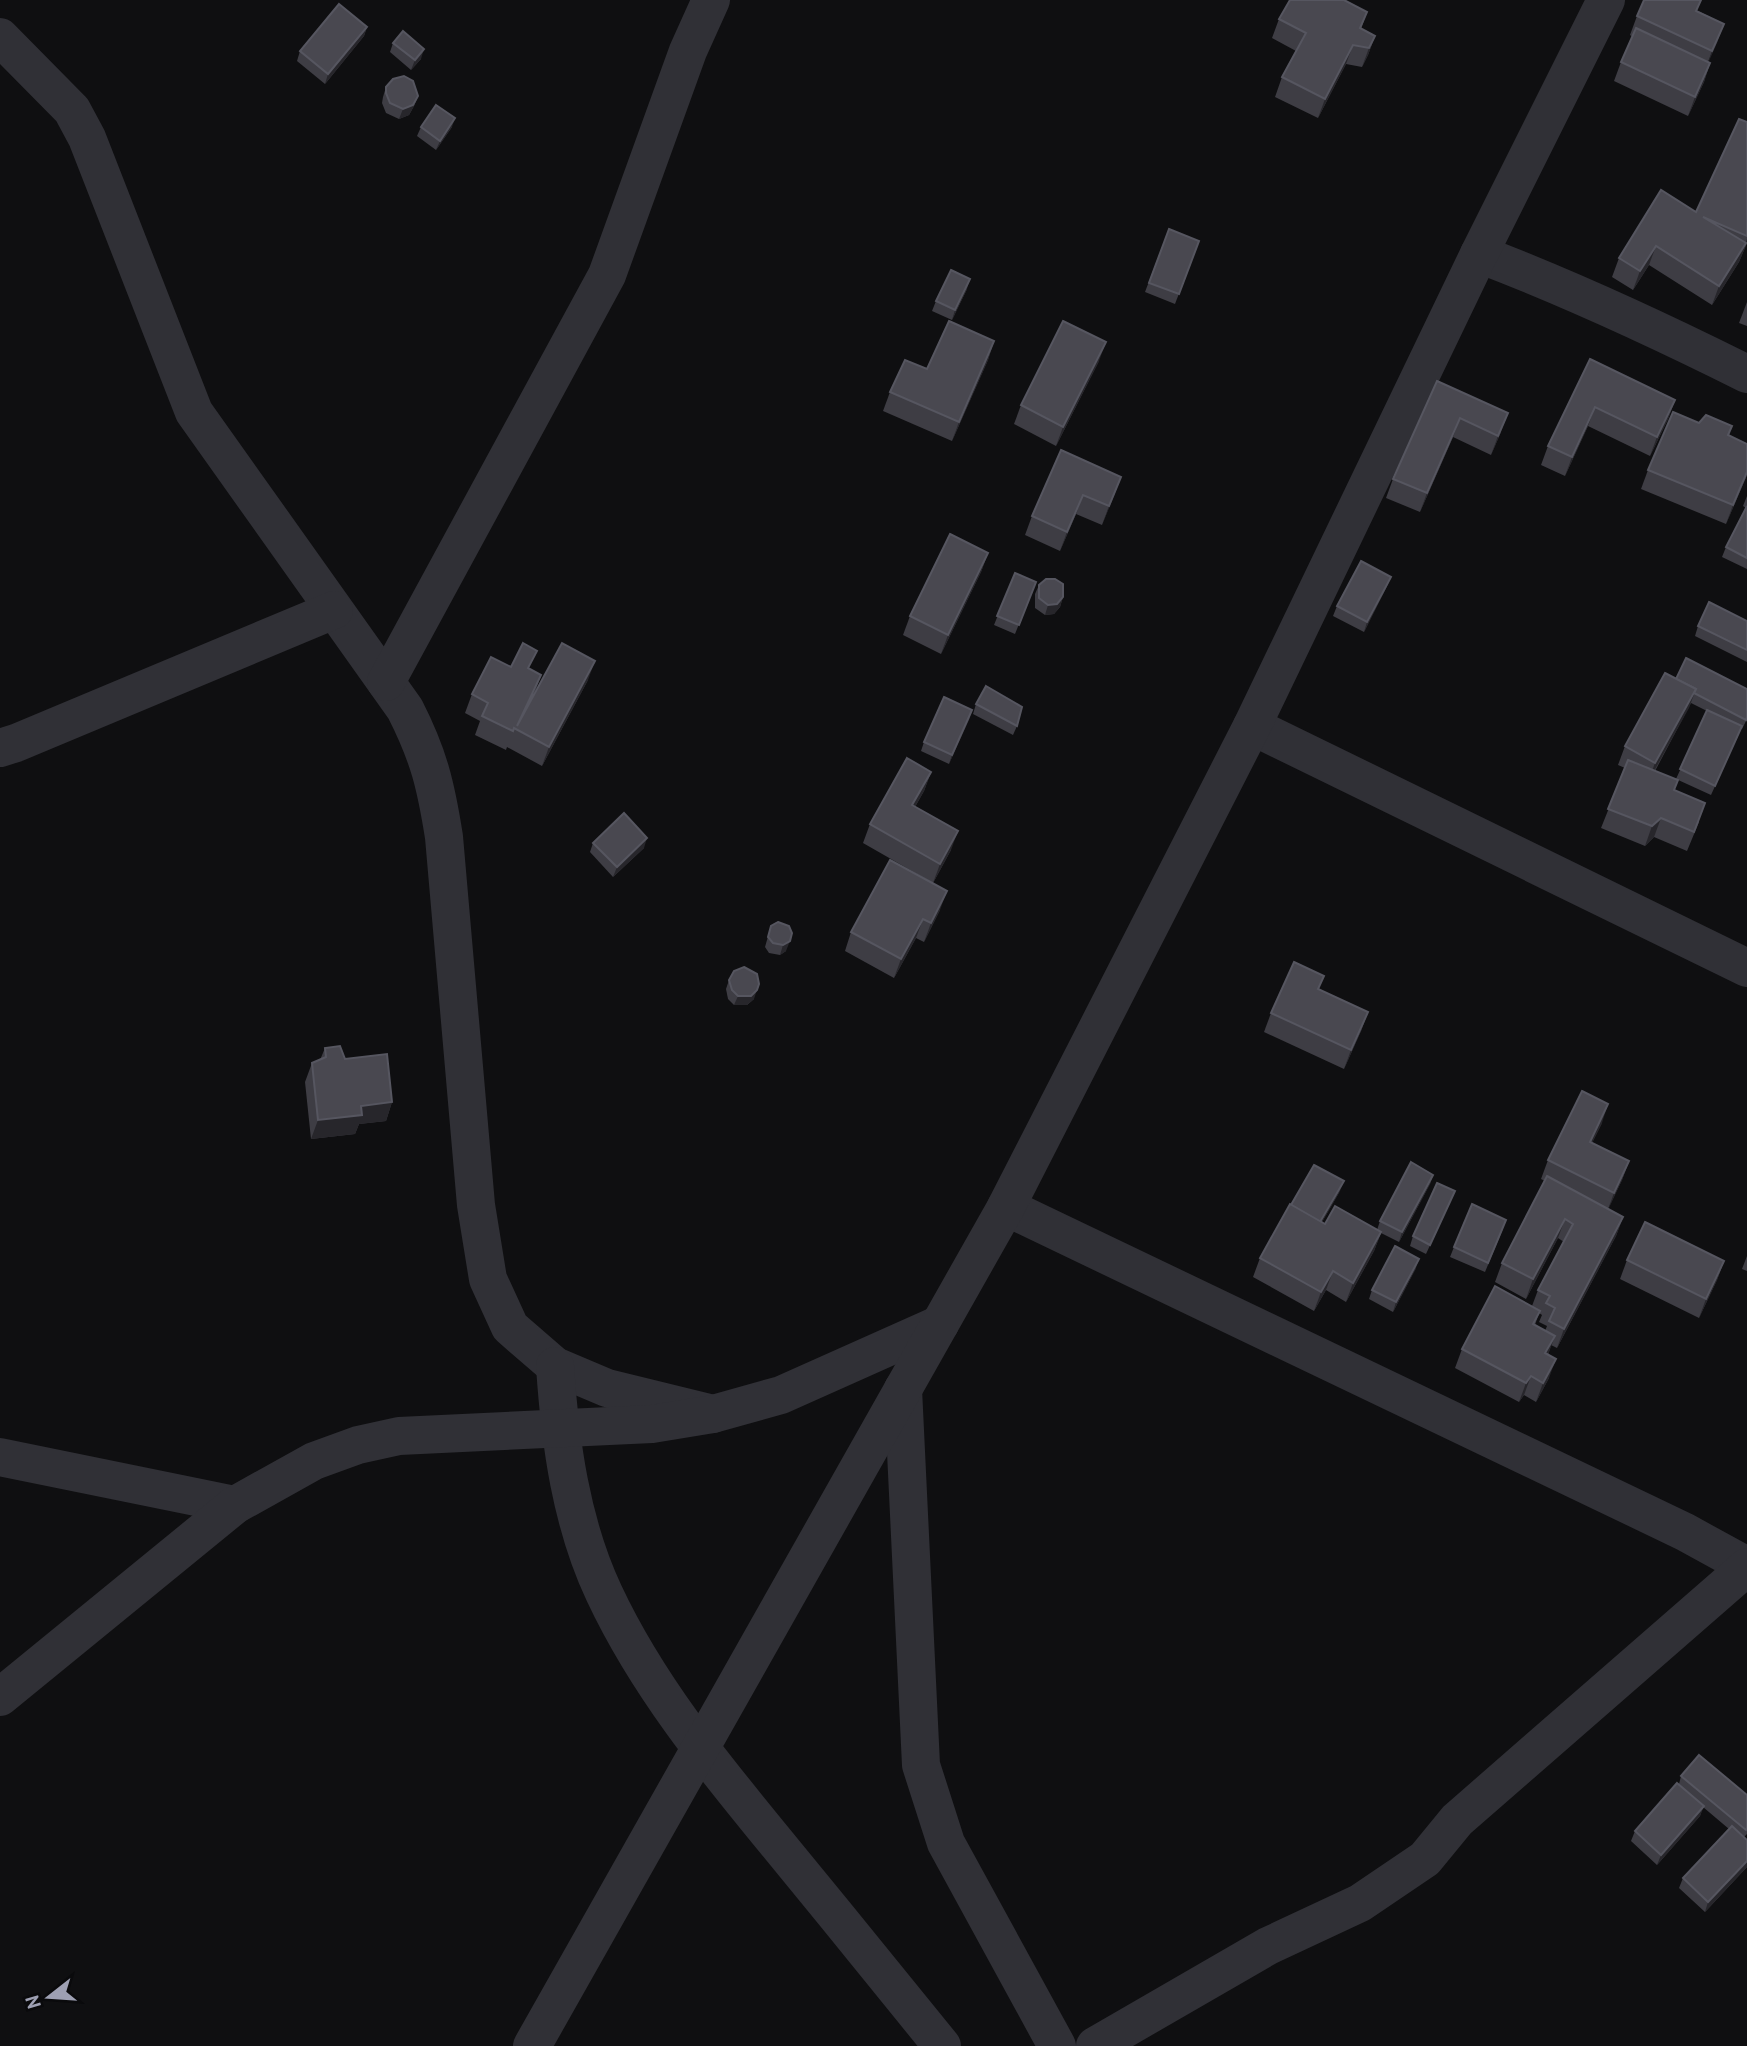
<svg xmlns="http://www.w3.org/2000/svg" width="1747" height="2046" viewBox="0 0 1747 2046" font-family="'PT Sans',sans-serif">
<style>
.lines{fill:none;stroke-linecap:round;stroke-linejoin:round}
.minor{stroke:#303036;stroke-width:38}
.wall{fill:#3e3d44;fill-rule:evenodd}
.shaded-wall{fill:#27262b}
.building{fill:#494850;stroke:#565660;stroke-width:2}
</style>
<rect width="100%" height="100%" fill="#0f0f11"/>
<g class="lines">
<g class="minor">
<path d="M0,37l72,73 15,28 107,274 211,297c24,47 31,77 39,128l32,368 12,74 22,48 45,39 52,22 106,26"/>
<path d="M1479,254c92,35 180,76 268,120"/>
<polyline points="386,682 607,275 688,51 711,0"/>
<polyline points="1252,726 1747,968"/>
<polyline points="0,748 16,743 334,610"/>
<polyline points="1006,1207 1685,1532 1747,1566"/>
<path d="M555,1366c5,76 16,157 49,227 43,92 107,170 171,248 56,68 112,137 167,205"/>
<polyline points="903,1389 921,1765 946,1843 1057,2046"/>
<polyline points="0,1457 235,1505"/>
<polyline points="0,1697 235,1505 314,1461 358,1445 399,1436 652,1424 713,1414 781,1395 940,1324"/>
<polyline points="532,2046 1006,1207 1252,726 1479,254 1606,0"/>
<polyline points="1095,2046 1268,1946 1360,1903 1425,1859 1457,1820 1747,1567"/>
</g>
</g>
<g class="wall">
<polygon points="1698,11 1724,24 1708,62 1710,63 1704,82 1688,116 1614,81 1621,62 1633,37 1630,35 1637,16"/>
<polygon points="1367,12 1361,29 1375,36 1368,55 1362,67 1346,64 1318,118 1275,97 1282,77 1296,51 1272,38 1279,19"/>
<polygon points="367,27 364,36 325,84 297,61 300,51"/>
<polygon points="393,43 421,59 411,70 390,52"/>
<polygon points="386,87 418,96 414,106 409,115 399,119 386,113 382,103 383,97"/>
<polygon points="1747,122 1747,243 1739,262 1712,305 1649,265 1633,290 1612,277 1619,258 1696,212"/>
<polygon points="421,127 452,127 436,150 417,136"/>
<polygon points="1169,229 1199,241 1175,304 1145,292"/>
<polygon points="967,289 952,320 932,311 936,301"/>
<polygon points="1747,302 1747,326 1739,323"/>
<polygon points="994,341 988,360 952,441 883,411 890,392 927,369"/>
<polygon points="1590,359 1675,400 1668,419 1650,456 1588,426 1565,476 1541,465 1548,446"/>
<polygon points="1099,361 1056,446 1014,424 1021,405"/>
<polygon points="1437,381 1501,432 1491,455 1453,437 1420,512 1386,498 1393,479"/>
<polygon points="1729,436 1747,444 1747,475 1726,524 1641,489 1648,470"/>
<polygon points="1121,477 1102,525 1076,514 1060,551 1025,535 1032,516"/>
<polygon points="1747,496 1747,569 1722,557 1726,547 1746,508 1743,506"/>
<polygon points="988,553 981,572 941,654 903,635 910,616"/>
<polygon points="1015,573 1036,582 1015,634 994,625"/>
<polygon points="1391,577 1387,586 1364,632 1333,616 1337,606"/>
<polygon points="1039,585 1063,597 1060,607 1054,614 1045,615 1035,608 1035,594"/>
<polygon points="1747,621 1747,662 1695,636 1698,626"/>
<polygon points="511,667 530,669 541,675 534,694 588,680 542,766 507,747 506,750 475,735 480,721 465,713 472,694"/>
<polygon points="1676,679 1747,689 1747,719 1742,729 1741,729 1711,795 1676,779 1707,711 1691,703 1655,771 1674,790 1699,822 1687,851 1654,837 1645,846 1601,828 1625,768 1618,765 1625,746"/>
<polygon points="976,704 1017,726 1013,735 973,714"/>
<polygon points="972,710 949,764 921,751 924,742"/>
<polygon points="931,772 924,791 915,807 951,850 933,883 863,843 870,824"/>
<polygon points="593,843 644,848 613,877 590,852"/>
<polygon points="940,910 924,942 916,938 894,978 845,951 851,932"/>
<polygon points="778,922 786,951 780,955 769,953 765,947 771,926"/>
<polygon points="729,980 754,999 747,1005 734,1005 728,999 726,989"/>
<polygon points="1319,989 1368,1012 1361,1031 1344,1069 1264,1032 1271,1013"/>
<polygon points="325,1048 345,1059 392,1102 386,1121 359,1124 355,1134 311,1139 305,1082 312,1063 320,1060"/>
<path d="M1602,1123l-10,20 37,18 -7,19 -14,29 15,8 -7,19 -59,112 -6,-3 -3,10 1,23 -13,24 -12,-7 -5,7 -64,-34 7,-19 70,-43 6,-16 26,-48 -6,-4 -32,61 -31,-17 7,-19 43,-82 -4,-2 7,-19zM1539,1313l3,2 -3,7 8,4 -2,5 -10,-6z"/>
<polygon points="1433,1175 1430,1184 1399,1242 1381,1233 1374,1251 1346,1302 1326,1290 1314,1311 1253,1277 1260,1258 1340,1191 1322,1222 1325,1224 1377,1230 1380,1221"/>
<polygon points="1451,1200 1426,1254 1410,1246 1413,1236"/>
<polygon points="1503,1229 1485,1272 1450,1257 1454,1247"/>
<polygon points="1747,1256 1747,1271 1742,1269"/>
<polygon points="1627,1260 1724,1261 1717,1280 1699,1318 1620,1279"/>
<polygon points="1416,1268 1393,1312 1369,1299 1372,1290"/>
<polygon points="1681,1776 1747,1795 1747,1834 1744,1837 1747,1840 1747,1867 1705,1912 1679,1888 1683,1878 1729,1829 1703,1807 1700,1816 1657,1865 1631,1841 1635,1831 1679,1784"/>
</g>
<g class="shaded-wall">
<polygon points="1724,24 1717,43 1705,70 1712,51"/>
<polygon points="367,27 364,36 325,84 328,74"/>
<polygon points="1375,36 1368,55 1362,67 1369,48"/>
<polygon points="1353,45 1346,64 1318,118 1325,99"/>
<polygon points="424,49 421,59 411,70 415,60"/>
<polygon points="1710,63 1704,82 1688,116 1695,97"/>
<polygon points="418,96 414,106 409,115 399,119 403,109"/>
<polygon points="455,118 452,127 436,150 440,141"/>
<polygon points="1747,239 1747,243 1739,262 1712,305 1719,286 1745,244"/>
<polygon points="1656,246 1649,265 1633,290 1640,271"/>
<polygon points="970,279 967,289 952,320 955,310"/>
<polygon points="994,341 988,360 952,441 959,422"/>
<polygon points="1106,342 1099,361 1056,446 1063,427"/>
<polygon points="1675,400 1668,419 1650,456 1657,437"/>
<polygon points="1595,407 1588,426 1565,476 1572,457"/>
<polygon points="1508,413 1501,432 1491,455 1498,436"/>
<polygon points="1460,418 1453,437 1420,512 1427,493"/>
<polygon points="1747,472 1747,475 1726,524 1733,505"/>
<polygon points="1121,477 1114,496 1102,525 1109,506"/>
<polygon points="1083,495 1076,514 1060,551 1067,532"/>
<polygon points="988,553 981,572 941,654 948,635"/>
<polygon points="1391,577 1387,586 1364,632 1367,622"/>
<polygon points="1063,597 1060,607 1054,614 1045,615 1048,605"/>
<polygon points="595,661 588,680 542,766 549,747"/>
<polygon points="541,675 534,694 516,729"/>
<polygon points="1696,689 1689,708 1648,782 1655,763"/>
<polygon points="972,710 969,720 949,764 952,755"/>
<polygon points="931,772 924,791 905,824 912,805"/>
<polygon points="1661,818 1654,837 1645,846 1652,826"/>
<polygon points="958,831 951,850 933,883 940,864"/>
<polygon points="647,838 644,848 613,877 617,867"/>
<polygon points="947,891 940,910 924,942 931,923"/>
<polygon points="923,919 916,938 894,978 901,959"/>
<polygon points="790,941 786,951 780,955 783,945"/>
<polygon points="757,990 754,999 747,1005 734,1005 738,996"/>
<polygon points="1368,1012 1361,1031 1344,1069 1351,1050"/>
<polygon points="392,1102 386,1121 359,1124 355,1134 311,1139 318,1120 361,1106"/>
<polygon points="1608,1104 1602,1123 1583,1161 1590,1142"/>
<polygon points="1629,1161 1622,1180 1607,1212 1614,1193"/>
<polygon points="1433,1175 1430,1184 1399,1242 1402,1232"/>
<polygon points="1344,1181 1340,1191 1315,1234 1319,1224"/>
<polygon points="1623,1217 1616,1236 1557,1348 1564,1329"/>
<polygon points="1565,1219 1558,1238 1526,1299 1533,1279"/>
<polygon points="1381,1232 1374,1251 1346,1302 1353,1283"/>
<polygon points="1419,1259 1416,1268 1393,1312 1396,1302"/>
<polygon points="1724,1261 1717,1280 1699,1318 1706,1299"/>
<polygon points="1333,1271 1326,1290 1314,1311 1321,1292"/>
<polygon points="1555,1336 1548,1355 1545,1353"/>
<polygon points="1556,1359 1549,1378 1536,1402 1543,1383"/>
<polygon points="1531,1376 1524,1395 1519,1402 1526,1383"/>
<polygon points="1704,1806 1700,1816 1657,1865 1661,1855"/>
<polygon points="1747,1861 1747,1867 1705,1912 1708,1902"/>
</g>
<g class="building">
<polygon points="1290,0 1344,0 1367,12 1360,28 1375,36 1369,48 1353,45 1325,99 1282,77 1306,33 1279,19"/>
<polygon points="1644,0 1701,0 1696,11 1724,24 1712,51 1637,16"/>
<polygon points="339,4 367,27 328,74 300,51"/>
<polygon points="1636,28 1710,63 1695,97 1621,62"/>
<polygon points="403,31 424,49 415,60 393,43"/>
<polygon points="404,76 413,81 418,96 413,105 403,109 390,103 386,93 386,87 393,79"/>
<polygon points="436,105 455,118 440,141 421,127"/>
<polygon points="1739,119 1747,122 1747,236 1703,217 1746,243 1719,286 1656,246 1640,271 1619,258 1661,190 1696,212"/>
<polygon points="1169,229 1199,241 1179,294 1149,283"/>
<polygon points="951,270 970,279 955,310 936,301"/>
<polygon points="949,321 994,341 959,422 890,392 905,360 927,369"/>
<polygon points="1063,321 1106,342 1063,427 1021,405"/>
<polygon points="1590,359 1675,400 1657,437 1595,407 1572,457 1548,446"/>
<polygon points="1437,381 1508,413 1498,436 1460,418 1427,493 1393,479"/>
<polygon points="1673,412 1699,423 1706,415 1732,426 1728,435 1747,444 1747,472 1733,505 1648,470"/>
<polygon points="1061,450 1121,477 1109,506 1083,495 1067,532 1032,516"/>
<polygon points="1747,506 1747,558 1726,547"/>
<polygon points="950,534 988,553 948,635 910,616"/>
<polygon points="1361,561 1391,577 1367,622 1337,606"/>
<polygon points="1015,573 1036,582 1019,625 997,616"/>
<polygon points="1046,579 1055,579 1063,584 1063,597 1057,604 1048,605 1039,598 1039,585"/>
<polygon points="1709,602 1747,621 1747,650 1698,626"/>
<polygon points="523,643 537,651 528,668 541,675 517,726 562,643 595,661 549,747 514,728 513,731 482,716 488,703 472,694 491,657 511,667"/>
<polygon points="1686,658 1747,689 1747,717 1746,720 1694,693 1696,689 1676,679"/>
<polygon points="1665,673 1696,689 1655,763 1625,746"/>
<polygon points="986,686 1022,707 1017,726 976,704"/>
<polygon points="944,697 972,710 952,755 924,742"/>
<polygon points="1707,710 1742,726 1715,786 1680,769"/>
<polygon points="907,758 931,772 912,805 958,831 940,864 870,824"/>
<polygon points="1628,760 1678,780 1674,790 1705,803 1694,832 1661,818 1652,826 1608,809"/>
<polygon points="624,813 647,838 617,867 593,843"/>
<polygon points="890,860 947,891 931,923 923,919 901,959 851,932"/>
<polygon points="778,922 789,926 792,933 790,941 783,945 773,943 768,937 771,926"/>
<polygon points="1294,962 1324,976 1318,989 1368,1012 1351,1050 1271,1013"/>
<polygon points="744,967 757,974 759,984 757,990 751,996 738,996 732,990 729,980 734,971"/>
<polygon points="340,1046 345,1059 387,1054 392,1102 361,1106 362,1115 318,1120 312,1063 326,1057 325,1048"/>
<polygon points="1582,1091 1608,1104 1590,1142 1629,1161 1614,1193 1548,1160"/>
<polygon points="1411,1162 1433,1175 1402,1232 1380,1221"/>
<polygon points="1314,1165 1344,1181 1320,1222 1291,1205"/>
<polygon points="1547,1176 1623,1217 1564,1329 1549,1321 1555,1308 1546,1303 1550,1296 1538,1290 1573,1224 1565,1219 1533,1279 1502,1263"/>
<polygon points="1437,1183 1455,1191 1430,1245 1413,1236"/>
<polygon points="1290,1204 1325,1224 1335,1206 1381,1232 1353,1283 1333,1271 1321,1292 1260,1258"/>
<polygon points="1472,1204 1506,1220 1488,1263 1454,1247"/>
<polygon points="1645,1222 1724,1261 1706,1299 1627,1260"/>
<polygon points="1395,1246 1419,1259 1396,1302 1372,1290"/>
<polygon points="1495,1286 1540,1311 1533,1324 1555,1336 1545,1353 1556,1359 1543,1383 1531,1376 1526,1383 1462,1349"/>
<polygon points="1699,1755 1747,1795 1747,1828 1746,1830 1681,1776"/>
<polygon points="1677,1783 1704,1806 1661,1855 1635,1831"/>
<polygon points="1732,1826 1747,1840 1747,1861 1708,1902 1683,1878"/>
</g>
<g transform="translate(49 1997) rotate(253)" stroke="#0a0a0c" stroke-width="5" paint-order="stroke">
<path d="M0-5L12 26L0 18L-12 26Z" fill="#9ea0b3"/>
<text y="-10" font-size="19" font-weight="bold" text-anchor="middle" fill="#9ea0b3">N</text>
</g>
</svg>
